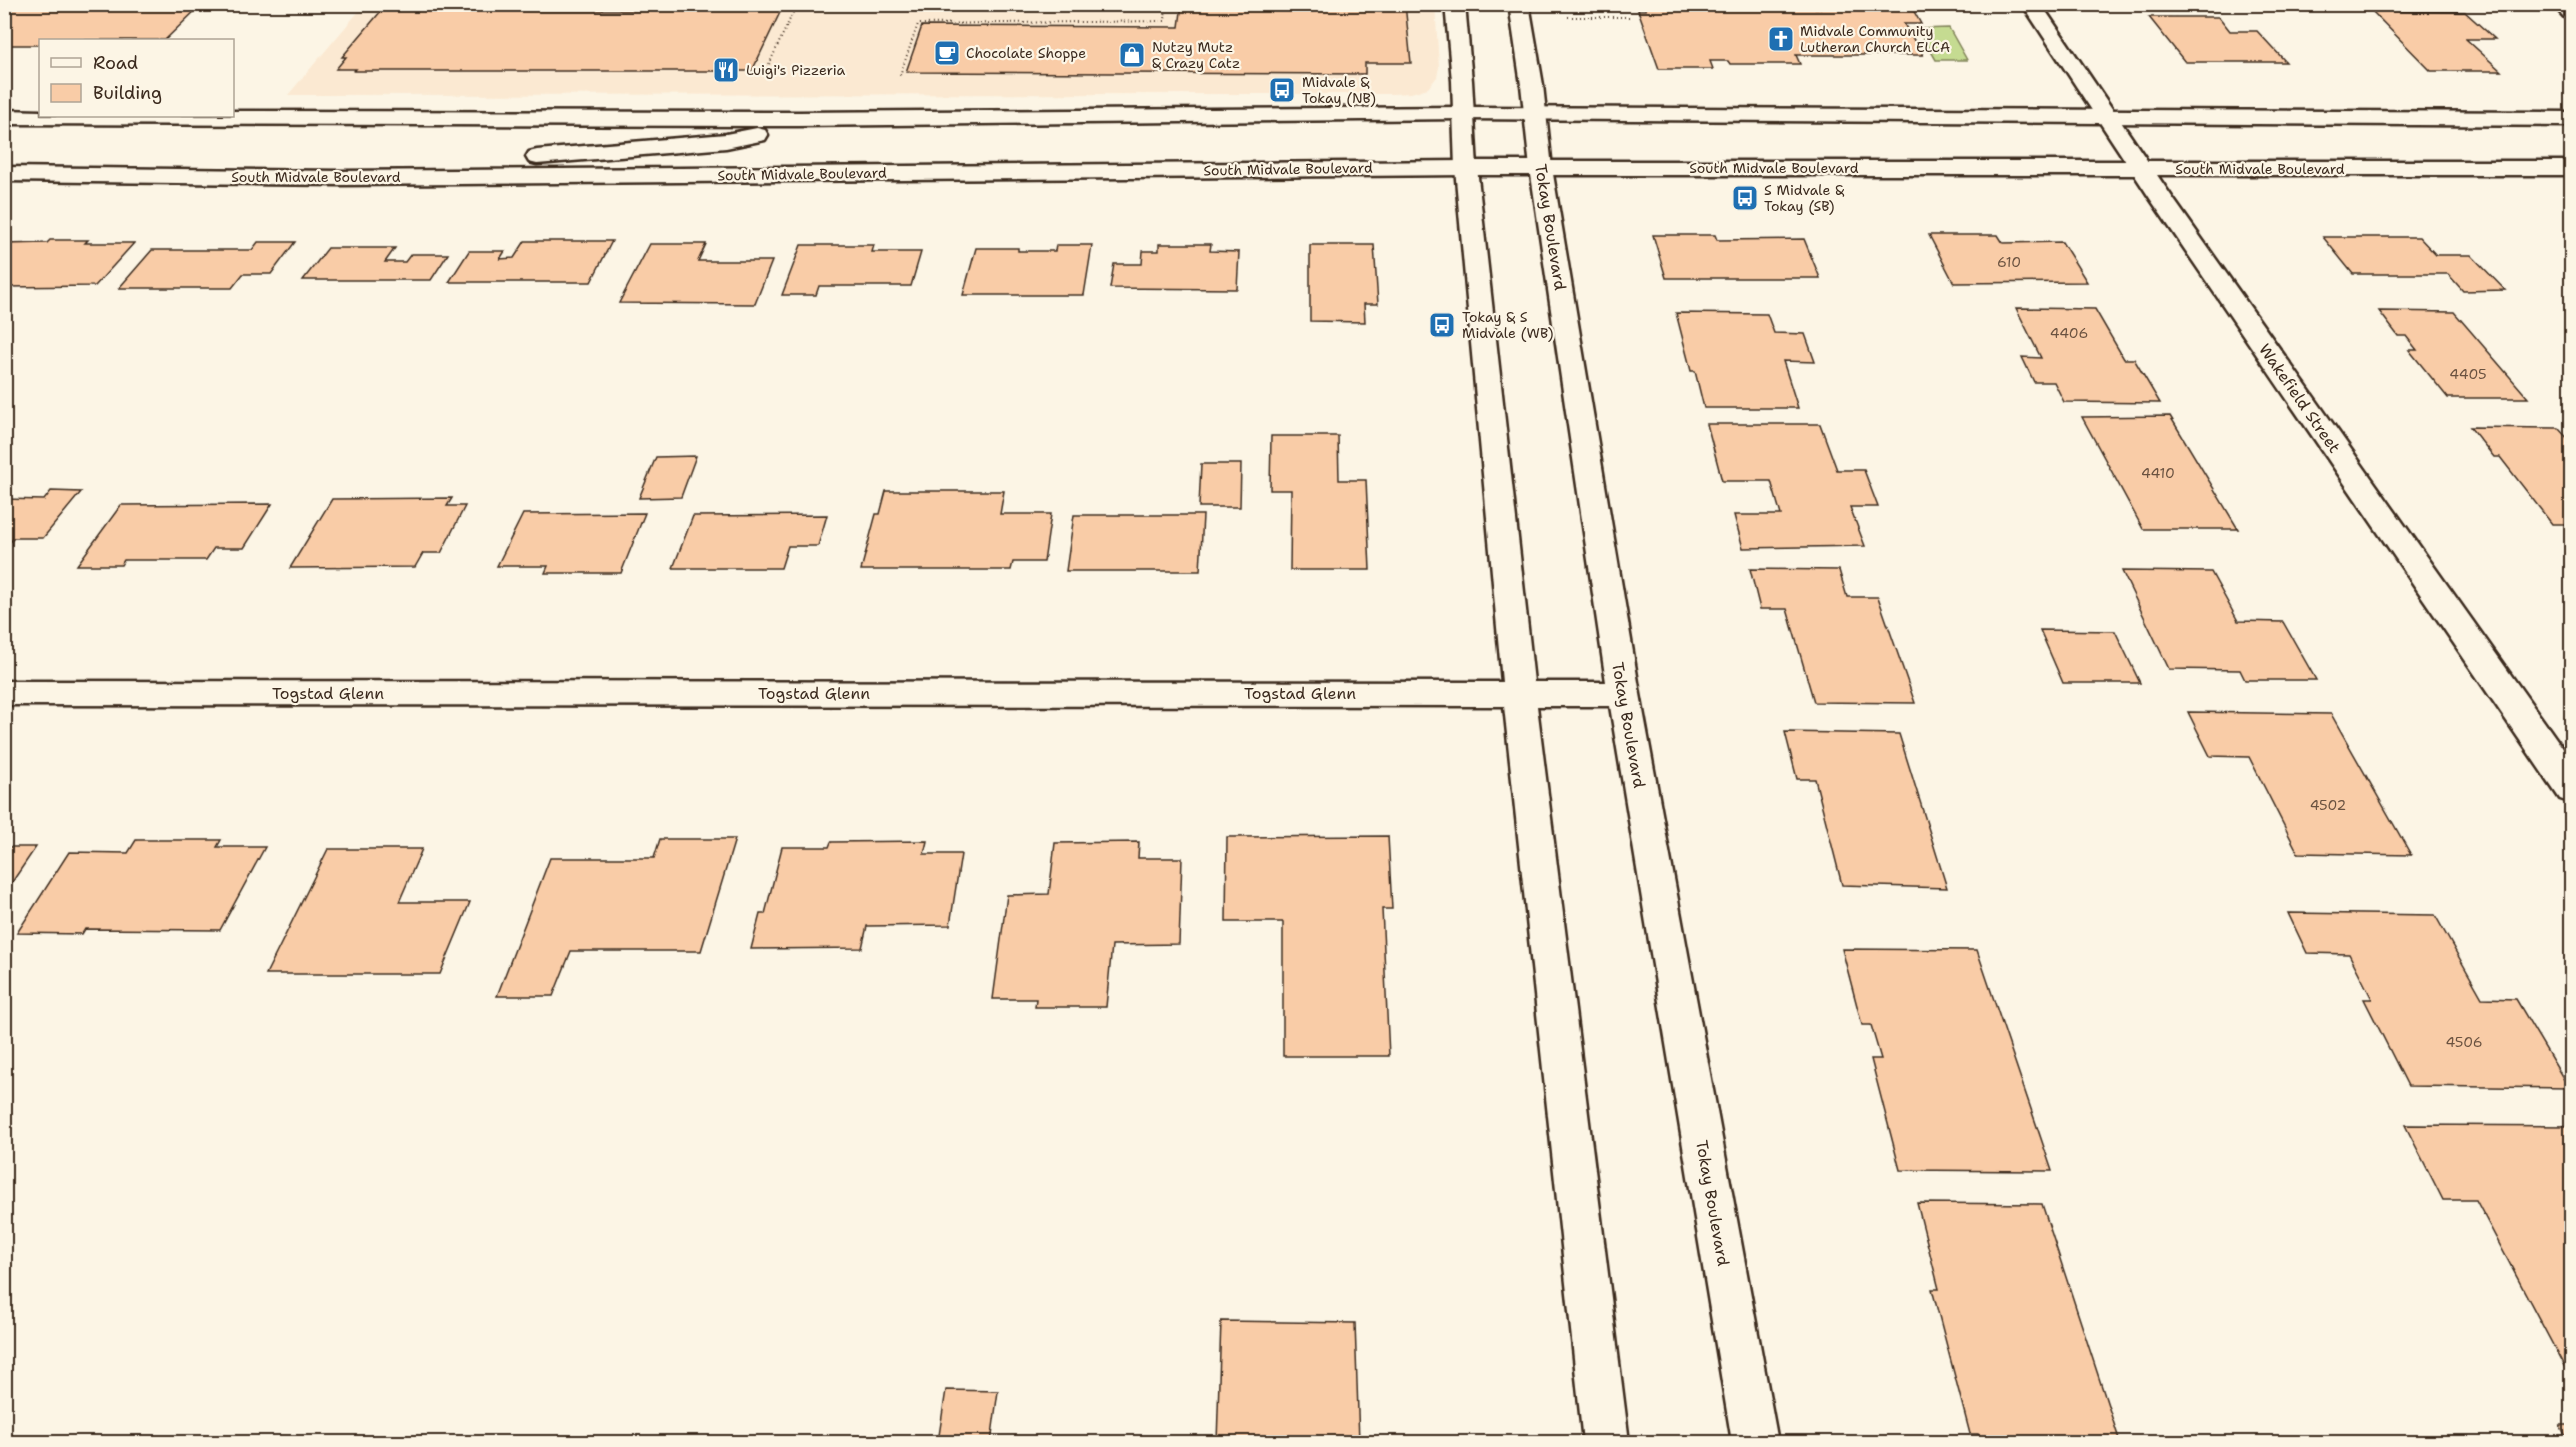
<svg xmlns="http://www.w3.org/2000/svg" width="2576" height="1447" viewBox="0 0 2576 1447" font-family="'Shantell Sans',sans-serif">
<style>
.built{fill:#fbe9d2}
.green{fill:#c5db91;stroke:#808258;stroke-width:1.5}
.building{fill:#f9cca7;stroke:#3b2a1e;stroke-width:1.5}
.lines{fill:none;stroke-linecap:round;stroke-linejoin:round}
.minor-casing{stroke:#3b2a1e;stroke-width:5}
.major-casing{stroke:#3b2a1e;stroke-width:5}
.path{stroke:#3b2a1e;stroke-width:2;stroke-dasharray:1 3;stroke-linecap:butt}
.minor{fill:#fcf5e5;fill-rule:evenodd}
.major{fill:#fcf5e5;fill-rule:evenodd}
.labels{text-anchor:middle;stroke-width:4.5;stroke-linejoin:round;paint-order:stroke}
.far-poi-label{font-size:14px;fill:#3b2a1e;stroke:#fcf5e5;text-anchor:start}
.far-street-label{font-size:14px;fill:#3b2a1e;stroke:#fcf5e5}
.number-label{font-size:14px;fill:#6a5240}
.street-label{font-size:16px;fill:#3b2a1e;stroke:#fcf5e5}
</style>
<rect width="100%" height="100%" fill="#fcf5e5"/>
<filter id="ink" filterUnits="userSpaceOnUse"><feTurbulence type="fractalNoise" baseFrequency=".0167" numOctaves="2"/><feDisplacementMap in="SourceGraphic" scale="12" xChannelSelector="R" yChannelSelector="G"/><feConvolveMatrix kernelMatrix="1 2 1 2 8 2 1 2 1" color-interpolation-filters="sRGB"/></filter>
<g filter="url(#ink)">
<polygon class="built" points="365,4 1435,4 1439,67 1437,77 1428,88 1411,93 1392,94 288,95"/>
<polygon class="green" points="1949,28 1967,60 1936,60 1918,29"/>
<g class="building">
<polygon points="4,4 202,4 165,40 40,40 40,45 4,45"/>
<polygon points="387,4 509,4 505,10 666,10 669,4 784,4 752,71 354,71 356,69 336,69 346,57 342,57"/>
<polygon points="1182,4 1405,4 1411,63 1365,63 1365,74 906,72 922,26 1179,27"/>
<polygon points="1644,4 1803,4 1784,5 1785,8 1912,8 1921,24 1904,24 1923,55 1796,55 1800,64 1730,64 1728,61 1710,61 1713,69 1659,69 1638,10 1646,10"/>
<polygon points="2372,11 2465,12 2495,39 2466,39 2501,71 2431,71"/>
<polygon points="2149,17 2219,17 2230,31 2257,31 2286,62 2185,62"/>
<polygon points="1653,235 1715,235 1717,240 1804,239 1820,278 1666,278"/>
<polygon points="1929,235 1998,235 2003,243 2062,242 2087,282 1954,283"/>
<polygon points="2323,237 2419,237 2436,255 2471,255 2505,290 2463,291 2448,274 2353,274"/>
<polygon points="50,240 88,240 85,243 134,243 95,286 4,287 4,244 47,243"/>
<polygon points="525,241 612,241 591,282 449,282 469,251 505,251 500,259 514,258"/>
<polygon points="258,242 295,242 271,274 243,274 232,288 119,288 152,250 252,250"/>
<polygon points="650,244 706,244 698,261 772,261 755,304 619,303"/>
<polygon points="1159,244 1211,244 1210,251 1239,252 1237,289 1110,288 1114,264 1142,264 1143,251 1159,251"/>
<polygon points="801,245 874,245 872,252 921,252 911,286 819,286 816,295 782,295"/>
<polygon points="1056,245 1092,245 1084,295 963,295 976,248 1018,248 1018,251 1055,251"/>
<polygon points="1310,245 1374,245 1378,304 1364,304 1365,322 1310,321"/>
<polygon points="328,248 395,248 385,262 405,262 411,254 448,254 431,280 303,280"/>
<polygon points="2016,308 2095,309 2124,359 2134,359 2160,403 2064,402 2054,382 2034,382 2022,357 2041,358"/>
<polygon points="2379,311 2454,312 2528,398 2448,398 2409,350 2417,350 2406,336 2398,336"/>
<polygon points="1676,313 1767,314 1774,333 1805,334 1815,362 1783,361 1798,408 1704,408 1695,371 1691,371"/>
<polygon points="2170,416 2238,529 2143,529 2082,417"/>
<polygon points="1707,424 1820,424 1837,470 1864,470 1878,507 1850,507 1865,546 1743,548 1734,515 1781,515 1771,481 1722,481"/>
<polygon points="2470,427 2558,428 2572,443 2572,524 2552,524 2500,457 2494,457"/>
<polygon points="1271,436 1338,436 1339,480 1366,480 1370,570 1290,570 1291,490 1270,490"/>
<polygon points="696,456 681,497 639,498 656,457"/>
<polygon points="1201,464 1241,464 1240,507 1199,507"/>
<polygon points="51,491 81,492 43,538 14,538 4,548 4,499 44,500"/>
<polygon points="886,491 1004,491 1000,514 1051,514 1044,562 1013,562 1011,570 861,570 876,514 880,514"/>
<polygon points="452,498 447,506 465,506 441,553 423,553 415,567 290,568 332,499"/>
<polygon points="272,504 244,548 214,548 206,560 124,560 121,565 77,565 121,505"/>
<polygon points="645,513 621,573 545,573 548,566 497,566 523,514"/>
<polygon points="827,515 818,546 788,546 781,568 673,568 693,516"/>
<polygon points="1074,515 1203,515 1200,571 1066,571"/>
<polygon points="1750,569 1839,570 1847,597 1878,597 1915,703 1814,702 1787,609 1760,609"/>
<polygon points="2122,571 2211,572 2238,621 2283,622 2316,680 2245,680 2240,670 2169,669"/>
<polygon points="2040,630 2115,631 2140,683 2063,683"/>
<polygon points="2188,712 2331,714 2411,855 2298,853 2249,757 2210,756"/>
<polygon points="1785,732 1899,734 1947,888 1842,885 1815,779 1797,779"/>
<polygon points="1388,836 1392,909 1382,909 1389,1056 1283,1056 1283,922 1226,922 1227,837"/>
<polygon points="660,839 735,839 701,951 571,951 553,996 497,996 550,858 654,858"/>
<polygon points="136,840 221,840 217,847 265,847 220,930 85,929 82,934 17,933 69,852 128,853"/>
<polygon points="927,841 924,854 961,854 950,925 867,926 862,948 751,949 760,914 765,914 782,847 829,847 831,842"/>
<polygon points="1139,842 1138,858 1182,858 1179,944 1112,945 1106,1007 1035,1007 1036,999 993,999 1007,895 1049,894 1055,843"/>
<polygon points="4,847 36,847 4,894"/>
<polygon points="328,849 422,849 399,902 470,902 440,974 266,974"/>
<polygon points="2288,913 2435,915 2482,998 2516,999 2569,1088 2408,1086 2364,999 2372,999 2349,954 2307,953"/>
<polygon points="1842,949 1977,950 2052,1171 1900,1170 1871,1059 1881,1059 1871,1025 1862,1025"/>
<polygon points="2405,1125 2572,1126 2572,1381 2476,1200 2443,1200"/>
<polygon points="1917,1203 2042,1204 2120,1442 1981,1442 1978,1434 1970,1434 1932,1289 1939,1289"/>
<polygon points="1221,1321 1355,1323 1359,1442 1217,1442"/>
<polygon points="946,1390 998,1391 991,1442 938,1442"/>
<polygon points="2560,1425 2572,1425 2572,1442 2569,1442"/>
</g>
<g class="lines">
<g class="minor-casing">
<g id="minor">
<polygon points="1445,4 1465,4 1472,81 1477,168 1534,682 1606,682 1530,168 1521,85 1509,4 1529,4 1543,85 1552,168 1640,694 1778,1442 1732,1442 1610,706 1537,706 1629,1442 1583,1442 1504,706 4,705 4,681 1502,682 1455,168 1452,81"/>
<polygon points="2022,4 2041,4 2172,197 2572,761 2572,803 2560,799 2151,200"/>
<polygon points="2552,4 2572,4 2572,20 2565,18"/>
</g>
</g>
<g class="major-casing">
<g id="major">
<polygon points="1462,107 2572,112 2572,126 1462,119 798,126 4,124 4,110 40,111 40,116 232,116 232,111 798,112"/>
<polygon points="757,128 765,130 768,135 765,140 726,148 537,164 529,162 526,157 529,152 537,150 726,134"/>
<polygon points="1466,161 2572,161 2572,175 1466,175 341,185 4,181 4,167 341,171"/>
</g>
</g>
<g class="path">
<polyline points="1568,17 1631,17"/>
<polyline points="764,75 797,4"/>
<polyline points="900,75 918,24 1165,21 1166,4"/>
</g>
<use href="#minor" class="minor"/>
<use href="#major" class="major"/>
</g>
</g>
<defs>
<g id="church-square" transform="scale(1.35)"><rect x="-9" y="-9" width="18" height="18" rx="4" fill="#1f6fb2" stroke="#fcf5e5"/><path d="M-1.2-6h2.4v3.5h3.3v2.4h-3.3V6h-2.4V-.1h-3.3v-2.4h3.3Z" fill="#fff"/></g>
<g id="cafe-square" transform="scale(1.35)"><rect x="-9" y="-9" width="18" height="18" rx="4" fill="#1f6fb2" stroke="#fcf5e5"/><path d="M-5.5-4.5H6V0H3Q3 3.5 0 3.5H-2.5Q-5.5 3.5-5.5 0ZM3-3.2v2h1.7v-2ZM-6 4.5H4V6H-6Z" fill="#fff"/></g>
<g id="shop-square" transform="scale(1.35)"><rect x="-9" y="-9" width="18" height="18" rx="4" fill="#1f6fb2" stroke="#fcf5e5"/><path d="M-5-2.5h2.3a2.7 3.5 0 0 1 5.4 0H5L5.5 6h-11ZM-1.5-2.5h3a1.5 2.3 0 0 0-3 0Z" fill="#fff"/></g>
<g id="restaurant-square" transform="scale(1.35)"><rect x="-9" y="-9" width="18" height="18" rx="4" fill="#1f6fb2" stroke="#fcf5e5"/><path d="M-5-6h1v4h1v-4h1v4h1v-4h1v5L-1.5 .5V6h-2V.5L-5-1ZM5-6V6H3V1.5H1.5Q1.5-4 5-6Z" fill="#fff"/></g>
<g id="bus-square" transform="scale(1.35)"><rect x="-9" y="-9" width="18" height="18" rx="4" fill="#1f6fb2" stroke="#fcf5e5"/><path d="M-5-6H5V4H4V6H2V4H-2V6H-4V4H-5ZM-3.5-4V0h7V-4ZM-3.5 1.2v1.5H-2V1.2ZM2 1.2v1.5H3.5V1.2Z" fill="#fff"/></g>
</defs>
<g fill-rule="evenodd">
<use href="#church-square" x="1781" y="39"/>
<use href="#cafe-square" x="947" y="53"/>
<use href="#shop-square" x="1132" y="55"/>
<use href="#restaurant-square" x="726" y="70"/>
<use href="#bus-square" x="1282" y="90"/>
<use href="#bus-square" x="1745" y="198"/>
<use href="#bus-square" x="1442" y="325"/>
</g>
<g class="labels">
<g class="far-poi-label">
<text x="1800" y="36">Midvale Community<tspan x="1800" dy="16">Lutheran Church ELCA</tspan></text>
<text x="1152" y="52">Nutzy Mutz<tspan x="1152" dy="16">&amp; Crazy Catz</tspan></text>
<text x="966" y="58">Chocolate Shoppe</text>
<text x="746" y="75">Luigi's Pizzeria</text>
<text x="1302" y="87">Midvale &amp;<tspan x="1302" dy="16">Tokay (NB)</tspan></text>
<text x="1764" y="195">S Midvale &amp;<tspan x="1764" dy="16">Tokay (SB)</tspan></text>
<text x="1462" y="322">Tokay &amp; S<tspan x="1462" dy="16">Midvale (WB)</tspan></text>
</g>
<g class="far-street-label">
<text x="1774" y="173">South Midvale Boulevard</text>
<text transform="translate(1288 169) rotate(-1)" y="5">South Midvale Boulevard</text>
<text x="2260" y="174">South Midvale Boulevard</text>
<text transform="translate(802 174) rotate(-1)" y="5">South Midvale Boulevard</text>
<text x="316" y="182">South Midvale Boulevard</text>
</g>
<g class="number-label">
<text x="2009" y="267">610</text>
<text x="2069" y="338">4406</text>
<text x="2468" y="379">4405</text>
<text x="2158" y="478">4410</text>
<text x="2328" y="810">4502</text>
<text x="2464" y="1047">4506</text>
</g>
<g class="street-label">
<text transform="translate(1551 227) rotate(81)" y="6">Tokay Boulevard</text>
<text transform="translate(2300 398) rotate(55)" y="6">Wakefield Street</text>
<text x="328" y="699">Togstad Glenn</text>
<text x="814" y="699">Togstad Glenn</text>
<text x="1300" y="699">Togstad Glenn</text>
<text transform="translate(1629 725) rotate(80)" y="6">Tokay Boulevard</text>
<text transform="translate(1713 1203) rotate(80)" y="6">Tokay Boulevard</text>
</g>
</g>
<rect width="2576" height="1447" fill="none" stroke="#fcf5e5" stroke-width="24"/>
<rect x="12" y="12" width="2552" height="1423" fill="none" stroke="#3b2a1e" stroke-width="2" filter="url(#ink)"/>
<rect x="39" y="39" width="195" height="78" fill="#fcf5e5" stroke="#afa495" stroke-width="1.5"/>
<rect x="51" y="58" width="30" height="9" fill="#fcf5e5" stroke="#afa495" stroke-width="1.5"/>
<text x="93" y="69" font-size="18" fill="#3b2a1e">Road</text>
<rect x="51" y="84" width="30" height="18" fill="#f9cca7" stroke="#afa495" stroke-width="1.5"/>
<text x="93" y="99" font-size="18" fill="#3b2a1e">Building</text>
</svg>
